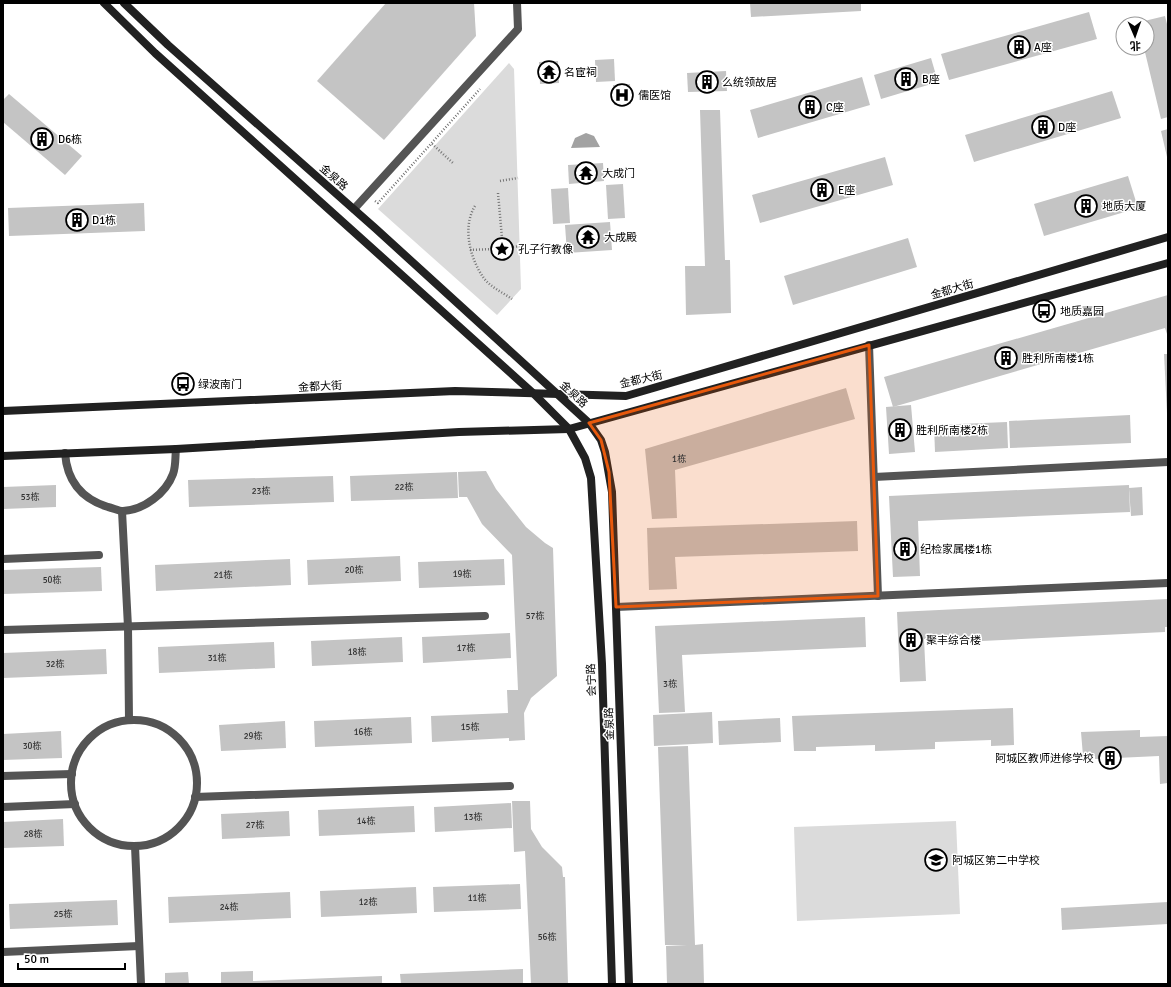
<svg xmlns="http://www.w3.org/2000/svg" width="1171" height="987" viewBox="0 0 1171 987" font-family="Signika,'Noto Sans SC',sans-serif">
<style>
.green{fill:#dbdbdb}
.water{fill:#a2a2a2}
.building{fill:#c4c4c4}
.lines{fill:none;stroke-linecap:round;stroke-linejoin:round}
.path{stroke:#767676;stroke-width:2.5;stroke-dasharray:1 2;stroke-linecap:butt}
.service{stroke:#545454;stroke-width:8}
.minor{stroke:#545454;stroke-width:8}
.secondary{stroke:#212121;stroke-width:8}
.marked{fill:#e8590c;fill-opacity:0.2;stroke:#e8590c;stroke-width:3;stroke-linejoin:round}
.labels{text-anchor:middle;stroke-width:3;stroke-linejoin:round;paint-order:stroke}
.number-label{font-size:9px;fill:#313131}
.poi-label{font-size:11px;fill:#000;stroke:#fff;text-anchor:start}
.street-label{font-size:11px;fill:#000;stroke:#fff}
</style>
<rect width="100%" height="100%" fill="#fff"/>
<g class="green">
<polygon points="509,63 514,69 521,289 497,315 378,209"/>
<polygon points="956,821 960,914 797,921 794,827"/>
</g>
<polygon class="water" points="586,133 594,136 600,147 571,148 575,138"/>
<g class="building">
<polygon points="386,3 474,3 476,36 384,140 317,81"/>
<polygon points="750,3 861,3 861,11 751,17"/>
<polygon points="1089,12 1097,39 949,80 941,54"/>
<polygon points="1165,16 1168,28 1168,117 1161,119 1144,48 1147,48 1147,24 1136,23"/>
<polygon points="931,58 938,82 881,99 874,75"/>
<polygon points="614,59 615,81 596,82 595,60"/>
<polygon points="558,61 559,83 540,84 539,62"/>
<polygon points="726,71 727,91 688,92 687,73"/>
<polygon points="862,77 870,105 758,138 750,110"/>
<polygon points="630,84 631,104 614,105 613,85"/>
<polygon points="1112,91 1121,118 974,162 965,135"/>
<polygon points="9,94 82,156 65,175 3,122 3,100"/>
<polygon points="700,110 720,110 725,260 730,260 731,313 686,315 685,266 705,266"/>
<polygon points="1168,129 1168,157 1167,157 1161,131"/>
<polygon points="885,157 893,185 760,223 752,195"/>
<polygon points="603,163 604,181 569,184 568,165"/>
<polygon points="1128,176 1138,208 1044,236 1034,204"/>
<polygon points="623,184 625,218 608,219 606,185"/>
<polygon points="568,188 570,223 553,224 551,189"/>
<polygon points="144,203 145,231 9,236 8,208"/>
<polygon points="610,222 612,250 567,253 565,225"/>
<polygon points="908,238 917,267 793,305 784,276"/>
<polygon points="1168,295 1168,337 1165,328 893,407 884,377"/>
<polygon points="1164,354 1168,354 1168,413 1167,413"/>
<polygon points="846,388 855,419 675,470 677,518 652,519 645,449"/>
<polygon points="911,405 915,452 889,454 886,407"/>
<polygon points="1130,415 1131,443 1010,448 1009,421"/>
<polygon points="1007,422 1008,448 935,452 934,425"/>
<polygon points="486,471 496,489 526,527 545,543 553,548 557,676 531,698 524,713 525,740 509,741 509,738 432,742 431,716 508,713 507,690 518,690 512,555 482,524 467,497 459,497 458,472"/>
<polygon points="457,472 458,498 351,501 350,476"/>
<polygon points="333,476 334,502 189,507 188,480"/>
<polygon points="56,485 56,507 3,509 3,487"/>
<polygon points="1129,485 1130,512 918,521 920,576 893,577 889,496"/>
<polygon points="1142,487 1143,515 1131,516 1129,488"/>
<polygon points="857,521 858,551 675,557 677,589 649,590 647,528"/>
<polygon points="400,556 401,581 308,585 307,560"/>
<polygon points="290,559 291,585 156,591 155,565"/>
<polygon points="504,559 505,585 419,588 418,562"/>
<polygon points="101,567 102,591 3,594 3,570"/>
<polygon points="1168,599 1168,627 1165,627 1165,632 982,641 982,637 924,639 926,681 900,682 897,612"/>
<polygon points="865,617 866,647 682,655 685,712 659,713 655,626"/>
<polygon points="510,633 511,658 423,663 422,637"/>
<polygon points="402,637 403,662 312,666 311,641"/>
<polygon points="274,642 275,668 159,673 158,647"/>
<polygon points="106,649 107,674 3,678 3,653"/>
<polygon points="1013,708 1014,745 991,746 991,740 935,742 935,749 875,751 875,745 816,747 816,751 794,751 792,716"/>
<polygon points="712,712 713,743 654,746 653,715"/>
<polygon points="411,717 412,743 315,747 314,721"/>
<polygon points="780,718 781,742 719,745 718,721"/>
<polygon points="285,721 286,748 221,751 219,725"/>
<polygon points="1140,730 1140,737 1168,736 1168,783 1160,784 1159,756 1095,759 1095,756 1083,756 1081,732"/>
<polygon points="61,731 62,758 3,760 3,734"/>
<polygon points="688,746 695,945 703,944 704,984 667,984 666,946 687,945 665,945 658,747"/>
<polygon points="512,801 530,801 531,829 542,847 562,867 563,877 565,877 568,984 531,984 525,851 514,852"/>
<polygon points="511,803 512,828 435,832 434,807"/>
<polygon points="414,806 415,832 319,836 318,810"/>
<polygon points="289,811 290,836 222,839 221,814"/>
<polygon points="63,819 64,846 3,848 3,822"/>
<polygon points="520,884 521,909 434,912 433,887"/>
<polygon points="416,887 417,913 321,917 320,891"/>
<polygon points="290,892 291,918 169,923 168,897"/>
<polygon points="117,900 118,925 10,929 9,904"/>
<polygon points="1168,902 1168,924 1062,930 1061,908"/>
<polygon points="523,969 523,984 401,984 400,974"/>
<polygon points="253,971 253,981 382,976 382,984 221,984 221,972"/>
<polygon points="188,972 189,984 165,984 165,973"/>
</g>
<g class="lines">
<g class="path">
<polyline points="432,144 453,163"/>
<polyline points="500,181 518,178"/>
<polyline points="498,193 502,238"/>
<polyline points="375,201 378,203 480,89"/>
<path d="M475,206c-13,21 -5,52 8,71 7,10 19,15 29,22"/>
<polyline points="513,247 520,246"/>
<polyline points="470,250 492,249"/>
</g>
<g class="service">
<polyline points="354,209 518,29 517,3"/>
<polyline points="3,559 99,555"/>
<polyline points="3,630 485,616"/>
<polyline points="3,776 72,774"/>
<polyline points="195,797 510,786"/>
<polyline points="3,807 75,804"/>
<polyline points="3,952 139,946"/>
</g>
<g class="minor">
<polyline points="869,345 878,596"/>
<path d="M65,453c2,28 17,46 43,54 5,1 11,4 15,4 21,-1 43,-18 50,-37 3,-8 2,-16 3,-25"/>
<polyline points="874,477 1168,462"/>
<polyline points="122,511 128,627 129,720"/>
<polyline points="616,607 1168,583"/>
<circle cx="134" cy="783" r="63"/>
<polyline points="135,846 141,984"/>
</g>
<g class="secondary">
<polyline points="104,3 155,53 534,394 569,429 585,458 591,478 602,664 612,984"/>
<polyline points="124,3 168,45 375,228 589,423 601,440 605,452 612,492 629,984"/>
<polyline points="3,411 455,391 626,396 1168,237"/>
<polyline points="3,456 176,449 459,432 569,429 1168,263"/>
</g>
</g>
<path class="marked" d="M869,345l9,251 -262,11 -7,-135 -8,-32 -12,-17z"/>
<defs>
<g id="building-ring" transform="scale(1.15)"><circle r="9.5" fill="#fff" stroke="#000" stroke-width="1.5"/><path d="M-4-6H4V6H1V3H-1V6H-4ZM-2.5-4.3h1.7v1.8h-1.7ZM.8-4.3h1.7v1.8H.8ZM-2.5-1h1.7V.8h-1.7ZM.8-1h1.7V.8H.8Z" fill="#000"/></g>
<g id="temple-ring" transform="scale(1.15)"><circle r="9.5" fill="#fff" stroke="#000" stroke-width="1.5"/><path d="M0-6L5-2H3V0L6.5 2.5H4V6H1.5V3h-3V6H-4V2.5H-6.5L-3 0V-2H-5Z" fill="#000"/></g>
<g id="hospital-ring" transform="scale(1.15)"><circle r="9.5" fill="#fff" stroke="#000" stroke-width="1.5"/><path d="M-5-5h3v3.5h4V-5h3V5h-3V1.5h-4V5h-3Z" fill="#000"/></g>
<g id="sight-ring" transform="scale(1.15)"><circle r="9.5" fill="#fff" stroke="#000" stroke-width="1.5"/><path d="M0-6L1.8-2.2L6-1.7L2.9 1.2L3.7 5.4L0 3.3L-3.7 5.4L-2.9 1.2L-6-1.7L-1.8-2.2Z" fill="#000"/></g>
<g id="bus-ring" transform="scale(1.15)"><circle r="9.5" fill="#fff" stroke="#000" stroke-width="1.5"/><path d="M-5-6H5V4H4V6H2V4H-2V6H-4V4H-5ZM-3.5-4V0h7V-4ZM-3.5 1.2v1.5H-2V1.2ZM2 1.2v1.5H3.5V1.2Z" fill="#000"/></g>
<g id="school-ring" transform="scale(1.15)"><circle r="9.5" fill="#fff" stroke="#000" stroke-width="1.5"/><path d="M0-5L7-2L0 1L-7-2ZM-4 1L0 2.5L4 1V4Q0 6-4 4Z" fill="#000"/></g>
</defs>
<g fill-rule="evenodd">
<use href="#building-ring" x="1019" y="47"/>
<use href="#temple-ring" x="549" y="72"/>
<use href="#building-ring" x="906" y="79"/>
<use href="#building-ring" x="707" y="82"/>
<use href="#hospital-ring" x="622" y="95"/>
<use href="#building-ring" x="810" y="107"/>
<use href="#building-ring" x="1043" y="127"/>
<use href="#building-ring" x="42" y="139"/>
<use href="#temple-ring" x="586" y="173"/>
<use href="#building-ring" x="822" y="190"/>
<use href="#building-ring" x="1086" y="206"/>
<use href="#building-ring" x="77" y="220"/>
<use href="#temple-ring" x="588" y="237"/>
<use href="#sight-ring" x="502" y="249"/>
<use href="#bus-ring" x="1044" y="311"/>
<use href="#building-ring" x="1006" y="358"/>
<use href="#bus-ring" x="183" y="384"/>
<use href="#building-ring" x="900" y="430"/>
<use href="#building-ring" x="905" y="549"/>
<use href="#building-ring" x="911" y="640"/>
<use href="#building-ring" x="1110" y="758"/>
<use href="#school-ring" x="936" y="860"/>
</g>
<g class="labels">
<g class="number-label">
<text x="679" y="462">1栋</text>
<text x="404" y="490">22栋</text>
<text x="261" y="494">23栋</text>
<text x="30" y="500">53栋</text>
<text x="354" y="573">20栋</text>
<text x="462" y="577">19栋</text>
<text x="223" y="578">21栋</text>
<text x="52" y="583">50栋</text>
<text x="535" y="619">57栋</text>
<text x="466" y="651">17栋</text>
<text x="357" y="655">18栋</text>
<text x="217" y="661">31栋</text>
<text x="55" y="667">32栋</text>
<text x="670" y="687">3栋</text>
<text x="470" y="730">15栋</text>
<text x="363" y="735">16栋</text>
<text x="253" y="739">29栋</text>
<text x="32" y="749">30栋</text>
<text x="473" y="820">13栋</text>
<text x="366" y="824">14栋</text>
<text x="255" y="828">27栋</text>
<text x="33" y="837">28栋</text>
<text x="477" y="901">11栋</text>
<text x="368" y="905">12栋</text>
<text x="229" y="910">24栋</text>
<text x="63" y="917">25栋</text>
<text x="547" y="940">56栋</text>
</g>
<g class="poi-label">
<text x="1034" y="51">A座</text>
<text x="564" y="76">名宦祠</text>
<text x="922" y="83">B座</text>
<text x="722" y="86">么统领故居</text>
<text x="638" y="99">儒医馆</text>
<text x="826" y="111">C座</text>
<text x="1058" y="131">D座</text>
<text x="58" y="143">D6栋</text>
<text x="602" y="177">大成门</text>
<text x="838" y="194">E座</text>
<text x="1102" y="210">地质大厦</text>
<text x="92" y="224">D1栋</text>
<text x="604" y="241">大成殿</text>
<text x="518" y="253">孔子行教像</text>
<text x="1060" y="315">地质嘉园</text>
<text x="1022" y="362">胜利所南楼1栋</text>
<text x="198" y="388">绿波南门</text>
<text x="916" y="434">胜利所南楼2栋</text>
<text x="920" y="553">纪检家属楼1栋</text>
<text x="926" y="644">聚丰综合楼</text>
<text x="1094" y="762" text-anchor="end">阿城区教师进修学校</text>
<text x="952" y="864">阿城区第二中学校</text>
</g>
<g class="street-label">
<text transform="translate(334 177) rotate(41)" y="4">金泉路</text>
<text transform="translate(952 289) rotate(-16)" y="4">金都大街</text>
<text transform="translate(641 379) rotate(-13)" y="4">金都大街</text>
<text transform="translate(320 386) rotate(-3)" y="4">金都大街</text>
<text transform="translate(574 394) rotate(43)" y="4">金泉路</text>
<text transform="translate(591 680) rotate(-92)" y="4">会宁路</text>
<text transform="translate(609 724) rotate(-92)" y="4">金泉路</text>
</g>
</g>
<rect width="1171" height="987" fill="none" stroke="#000000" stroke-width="8"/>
<g transform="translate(1135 36) rotate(178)"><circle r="19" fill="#ffffff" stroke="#999999"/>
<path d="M0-3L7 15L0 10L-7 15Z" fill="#000000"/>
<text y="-6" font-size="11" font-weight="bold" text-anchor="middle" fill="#000000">北</text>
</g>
<path d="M18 963v6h107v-6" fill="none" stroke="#000000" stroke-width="2"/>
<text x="24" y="963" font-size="12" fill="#000000" stroke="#ffffff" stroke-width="3" paint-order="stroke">50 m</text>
</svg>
